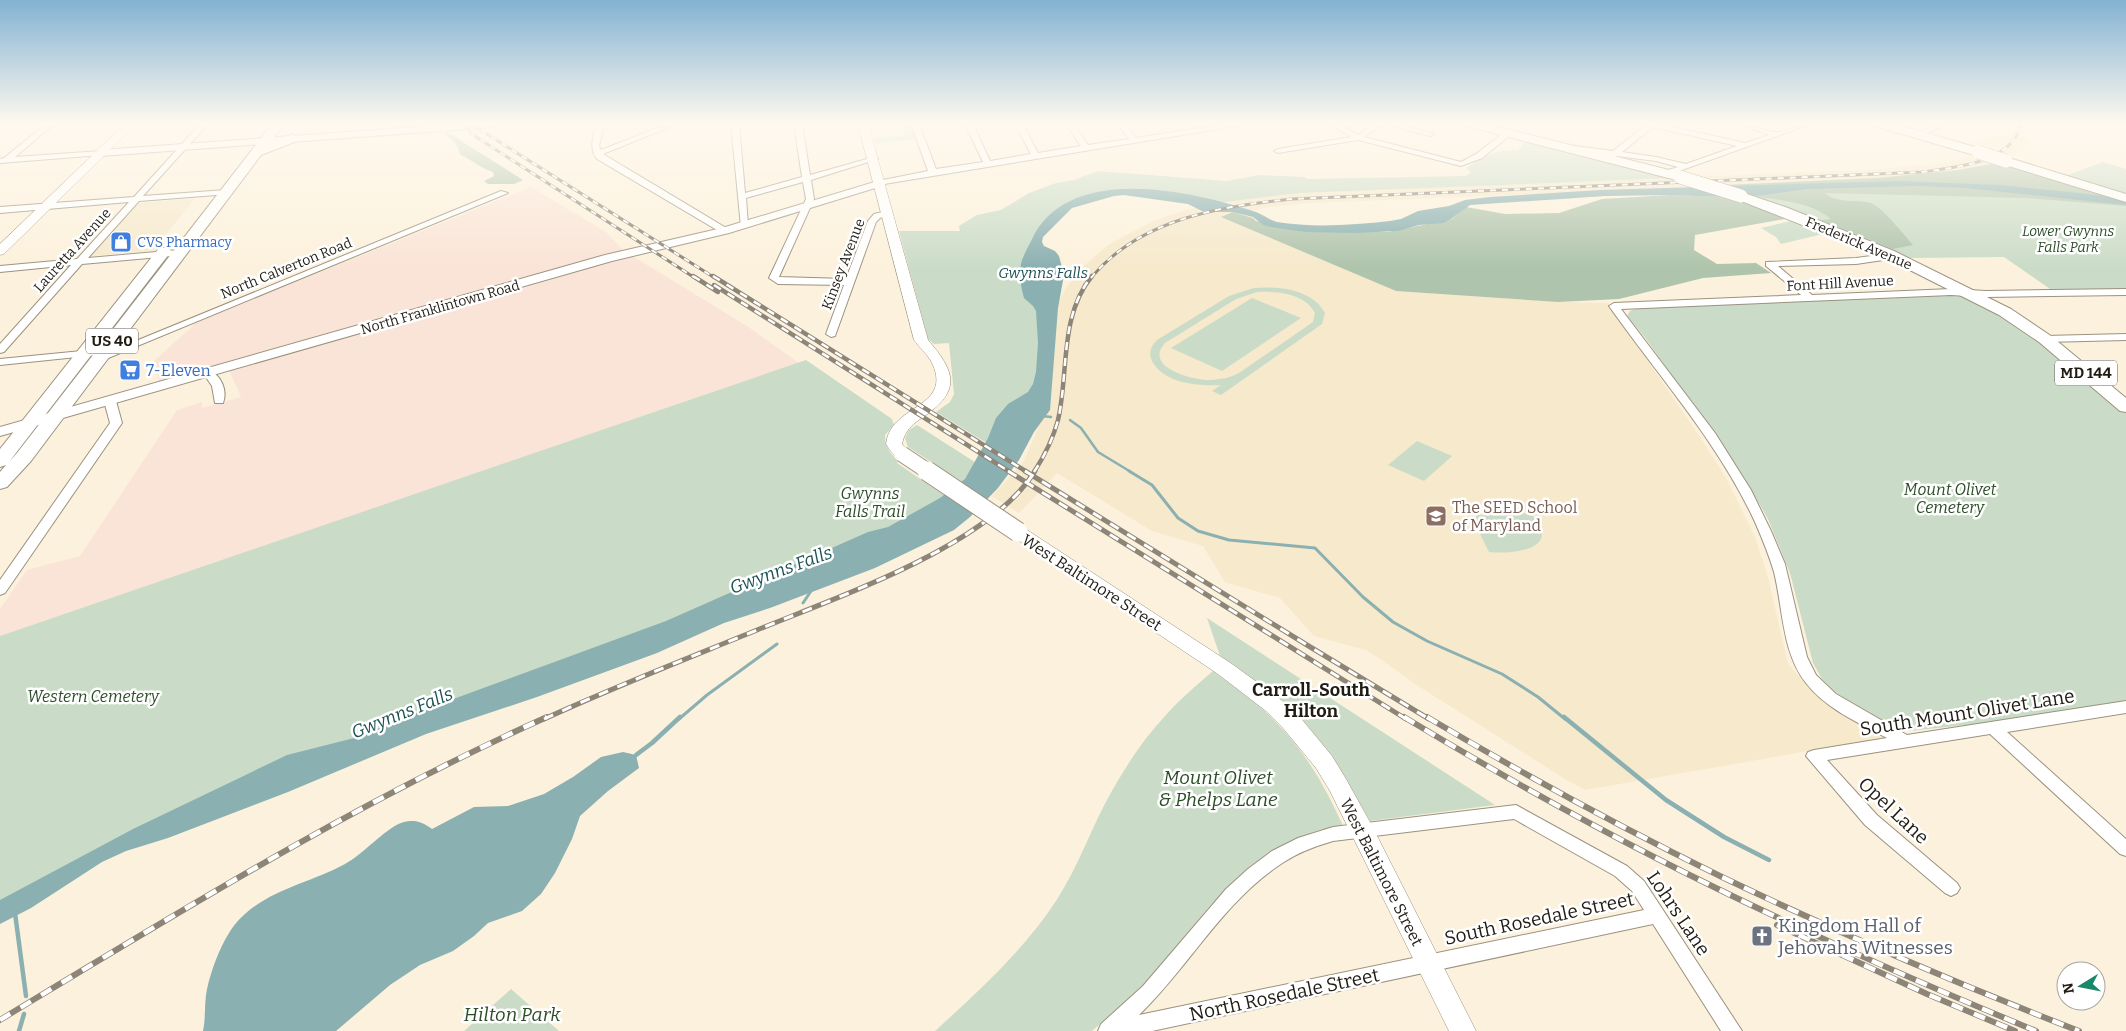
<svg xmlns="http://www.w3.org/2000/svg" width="2126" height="1031" viewBox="0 0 2126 1031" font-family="Bitter,serif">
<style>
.built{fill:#f6e9cc}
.industrial{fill:#fae4d7}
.green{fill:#cadcc7;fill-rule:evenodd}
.forest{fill:#afc4ac}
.water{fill:#8bb0b1}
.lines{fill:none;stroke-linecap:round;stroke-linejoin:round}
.stream-far2{stroke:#8bb0b1;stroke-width:2.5}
.stream-far1{stroke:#8bb0b1;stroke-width:3}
.stream{stroke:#8bb0b1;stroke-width:4.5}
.minor-casing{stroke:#9b927f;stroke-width:2}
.tertiary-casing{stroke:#9b927f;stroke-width:2}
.secondary-casing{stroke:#9b927f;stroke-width:1}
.primary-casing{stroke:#9b927f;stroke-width:2}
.minor{fill:#fff;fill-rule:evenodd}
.tertiary{fill:#fff;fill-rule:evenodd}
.secondary{fill:#fff;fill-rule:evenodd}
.primary{fill:#fff;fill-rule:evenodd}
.rail-far3-casing{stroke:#8d8577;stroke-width:3}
.rail-far2-casing{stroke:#8d8577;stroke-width:4.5}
.rail-far1-casing{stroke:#8d8577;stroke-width:5}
.rail-casing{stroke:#8d8577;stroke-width:6}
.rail-far3{stroke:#fff;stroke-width:2;stroke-dasharray:6;stroke-linecap:butt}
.rail-far2{stroke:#fff;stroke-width:2.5;stroke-dasharray:8;stroke-linecap:butt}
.rail-far1{stroke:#fff;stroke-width:3;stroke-dasharray:10;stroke-linecap:butt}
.rail{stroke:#fff;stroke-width:4.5;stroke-dasharray:12;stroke-linecap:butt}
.secondary-bridge-far1-casing{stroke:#9b927f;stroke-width:17;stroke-linecap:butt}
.secondary-bridge-casing{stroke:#9b927f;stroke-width:21;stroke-linecap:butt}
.primary-bridge-casing{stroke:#9b927f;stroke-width:14;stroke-linecap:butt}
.secondary-bridge-far1{stroke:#fff;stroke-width:15}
.secondary-bridge{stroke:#fff;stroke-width:19}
.primary-bridge{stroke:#fff;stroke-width:13}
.labels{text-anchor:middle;stroke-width:5;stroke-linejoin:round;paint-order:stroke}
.far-park-label{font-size:14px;font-style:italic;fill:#2d4d29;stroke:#fff}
.far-shop-label{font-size:14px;fill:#366cbe;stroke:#fff;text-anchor:start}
.far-street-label{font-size:14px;fill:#201c14;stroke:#fff}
.far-water-label{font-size:15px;font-style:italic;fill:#1c5254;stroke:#fff}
.shield{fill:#fff;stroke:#63605a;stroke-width:1}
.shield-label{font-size:15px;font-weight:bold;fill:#201c14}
.shop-label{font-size:16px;fill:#366cbe;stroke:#fff;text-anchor:start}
.park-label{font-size:16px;font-style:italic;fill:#2d4d29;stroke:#fff}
.education-label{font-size:16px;fill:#785e54;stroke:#fff;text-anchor:start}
.street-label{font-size:16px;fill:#201c14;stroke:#fff}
.water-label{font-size:18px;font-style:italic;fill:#1c5254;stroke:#fff}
.neighbourhood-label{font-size:18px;font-weight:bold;fill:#201c14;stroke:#fff}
.near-street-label{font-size:19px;fill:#201c14;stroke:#fff}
.near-park-label{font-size:19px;font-style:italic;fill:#2d4d29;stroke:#fff}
.near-worship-label{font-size:19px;fill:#5b616d;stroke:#fff;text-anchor:start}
</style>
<rect width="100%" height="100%" fill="#fcf1dc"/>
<g class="built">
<polygon points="1996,124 2032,124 2028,140 2032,141 2013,157 1990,166 1946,175 1869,181 1311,203 1269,207 1222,217 1396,291 1558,302 1608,303 1700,437 1726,478 1755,537 1768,577 1788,664 1815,695 1883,738 1585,790 1565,779 1412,682 1388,664 1366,650 1314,636 1280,598 1225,582 1203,546 1152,531 1057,473 1019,513 992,496 1023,463 1044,414 1057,305 1066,288 1077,272 1108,245 1153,221 1182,211 1216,203 1299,193 1879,169 1939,164 1972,156 1970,144 1994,134 1993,133"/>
<polygon points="195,198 153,251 91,256 139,203"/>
</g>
<polygon class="industrial" points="531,187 606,232 621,248 634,257 747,326 799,363 0,636 0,609 27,570 80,556 177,410 202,402 202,408 241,397 230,372 230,364 159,382 153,362 197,322"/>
<g class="green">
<polygon points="901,124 915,124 921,139 875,143 874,138 905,135"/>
<path d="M1526,140l147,38 -374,15 -83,10 -97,-10 -52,14 -33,38 13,67 -2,60 -47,78 -62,-38 14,-10 4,-8 -5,-51 -15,1 -6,-5 -29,-108h61l-1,-5 18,-11 24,-5 28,-17 27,-10 18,-3 24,-9 129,10 32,-6 45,2 3,2 158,-3 6,-3 -4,-5c18,-13 29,-19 51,-17z"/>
<polygon points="1999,162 2126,202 2126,290 2053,291 2004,257 1905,258 1720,187 1946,175"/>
<polygon points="2103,162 2126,169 2126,196 2065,176"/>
<polygon points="1795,220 1827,233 1781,244 1776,237 1761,228"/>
<path d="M1254,288c24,-2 58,1 71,25l-3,11 -101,71 -9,-4 9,-6c-22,1 -57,-1 -69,-24 -4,-8 -1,-15 5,-21l72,-44zM1257,292c20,-1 48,1 58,21l-2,9 -74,51c-10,5 -20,7 -31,7 -16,0 -65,-13 -43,-37l71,-44z"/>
<path d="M1957,294c62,23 119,77 169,119v289l-111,18 -107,11 -17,-4 -53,-33 -16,-15 -9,-16 -23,-90 -22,-54 -23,-40 -99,-140 -19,-23 3,-5 8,-3z"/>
<polygon points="1252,298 1301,318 1222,371 1171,348"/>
<path d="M806,360l86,59 1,4 2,1 -10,11c0,12 4,17 13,26l-1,2 64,44 -741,295 -220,108v-274z"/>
<polygon points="917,425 995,475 976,491 908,447 905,438 909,430"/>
<polygon points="1417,441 1452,456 1424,481 1388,465"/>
<path d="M1530,513c35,35 -15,42 -41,39l-16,-32 5,-5z"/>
<polygon points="1207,618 1495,805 1370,821 1334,760 1301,720 1272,693 1220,656"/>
<path d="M1213,671c17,13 38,26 54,42 36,35 55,67 76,113l-24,4 -24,9 -52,35 -34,33 -69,82 -48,42h-157c44,-40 88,-80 121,-130 23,-35 36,-76 57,-112 15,-26 32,-52 53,-74 14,-16 31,-30 47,-44z"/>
<polygon points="511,989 559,1031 464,1031"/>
</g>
<g class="forest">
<path d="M447,132l76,48 -9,4h-26l-4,-3 10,-5 -1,-4c-13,-4 -19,-11 -32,-17l-6,-13 -12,-9z"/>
<path d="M1991,164l15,1 120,38v3l-100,-8 -201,-5c13,11 31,6 46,10 11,4 34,33 42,42l-20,4 -72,-29 10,-1c-20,-17 -47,-18 -71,-22 -12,-2 -26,-8 -38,-12l155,-7 81,-8z"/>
<polygon points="1670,195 1732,197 1790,218 1695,235 1694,250 1717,264 1756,263 1771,273 1703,278 1619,299 1558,302 1396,291 1221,217 1233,212 1253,218 1256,221 1304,232 1388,232 1452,219 1466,207 1505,214 1559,213 1602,199"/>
</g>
<g class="water">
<path d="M1898,181l103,4 125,13v7l-160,-17 -49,-2 -109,3 -44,6 -39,2 -55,-2 -65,1 -135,9 -19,14 -8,4 -24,2 -21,6 -43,2 -51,-1 -33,-5 -8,-2 -10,-8 -20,-5h-29l-16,-8 -64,-9 -10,1 -42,12 -29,29 -1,5 2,4 11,5 4,5 5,19 -6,33 -8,102 -16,22 -15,28 -21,28 -28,29 -16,13 -79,38 -105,40 -46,15 -67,30 -120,44 -111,37 -138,58 -120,46 -42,13 -24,11 -71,46 -31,16v-24l133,-71 154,-74 75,-19 34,-16 270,-99 159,-70 43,-19 20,-5 52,-29 25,-19 23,-41 8,-20 12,-14 20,-12 5,-8 3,-12 2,-29 -2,-32 -3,-5 -9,-8c-3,-10 -5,-24 -3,-34 1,-7 11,-24 14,-31 41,-70 160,-41 221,-21 8,3 13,8 21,10 36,6 77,3 113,-1l11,-2 17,-8 31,-5 16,-6 24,-3 111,-7z"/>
<path d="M623,752l13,3 3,13 -31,23 -28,25 -8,23 -17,34 -14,21 -19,17 -34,12 -14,13 -21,15 -33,14 -30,20 -54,46h-133c3,-14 1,-28 4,-42 4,-18 12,-40 22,-56 25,-41 78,-48 116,-69 17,-9 40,-35 56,-41 12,-4 20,-2 31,6l42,-22 34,-1 36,-12 29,-17 28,-20z"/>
</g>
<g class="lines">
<g class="stream-far2">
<polyline points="1042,416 1051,417"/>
<polyline points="1070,420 1081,428 1098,452 1131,472"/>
</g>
<g class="stream-far1">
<polyline points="1129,471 1152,485 1178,518 1198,531 1229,540 1315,548 1363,597 1393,622 1427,641 1502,674 1538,697 1565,719"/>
<polyline points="803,603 811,591"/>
<polyline points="679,719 707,695 777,644"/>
</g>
<g class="stream">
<polyline points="1564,717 1666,800 1724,837 1769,860"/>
<polyline points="636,755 652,743 680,717"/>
<polyline points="15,913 26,996"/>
<polyline points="19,1031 24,1014"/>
</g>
<g class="minor-casing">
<g id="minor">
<polygon points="46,124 54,124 15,157 101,151 105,153 101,155 0,163 0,159 4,158"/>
<polygon points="200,124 208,124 143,196 226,190 230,192 229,194 139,201 88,258 179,250 184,253 182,255 82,264 4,352 0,353 0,344 71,265 0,272 0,266 77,259 129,202 0,213 0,207 134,197"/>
<path d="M596,124h8l-5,22 2,4 66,-26h10l-74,30 125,75v4h-6l-125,-74c-8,-10 -4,-22 -1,-35z"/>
<polygon points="731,124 739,124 745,193 802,177 794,124 802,124 810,175 874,157 878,159 811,180 814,199 779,277 846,279 868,221 874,214 891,210 891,214 880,218 876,222 835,336 831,337 826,334 844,285 778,284 769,278 806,199 803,182 746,198 748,225 741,227"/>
<polygon points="911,124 919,124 936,169 983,162 965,124 973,124 990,161 1031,154 1015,124 1023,124 1038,153 1081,146 1066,124 1074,124 1088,145 1129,139 1118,124 1126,124 1136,138 1225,124 1241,124 1237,126 878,185 878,181 928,171"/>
<polygon points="1329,124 1338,124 1358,135 1374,124 1383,124 1364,137 1461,162 1476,154 1506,131 1513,133 1482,158 1461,166 1358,140 1278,153 1274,151 1278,149 1351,137"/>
<polygon points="1385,124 1397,124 1434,134 1430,136"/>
<path d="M1647,124h12l86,19 24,-8 -29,-11c14,0 25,8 36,8 11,1 21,-9 35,-8l-143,51 -4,-2 1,-2 13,-4 -22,-6 -39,-5 -4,1 -43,-9 4,-2 39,5zM1653,127l84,19 -51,18 -30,-7 -34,-5z"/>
<polygon points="1937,124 1944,125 1924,135 1917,133"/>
<polygon points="501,191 508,193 101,361 97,362 92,359"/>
<path d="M1894,253l3,1v4l-41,6 -78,2 34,29 139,-6 35,2 140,-2v6l-140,2 -35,-2 -330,14 94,124 36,57 20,41 14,33 22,93 9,18 20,19 71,41 219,-34v12l-119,19 119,107v17l-6,-2 -130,-120 -163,26 50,55 80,68 3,5 -3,5 -6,3 -6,-3 -80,-68 -59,-69 2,-4 6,-2 73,-12c-28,-15 -61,-29 -81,-55 -24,-30 -23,-75 -32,-111 -5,-17 -12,-34 -19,-50 -37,-80 -96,-145 -146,-216l5,-3 187,-8 -35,-29v-4l90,-4z"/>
<polygon points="2126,334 2126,340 2045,342 2040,339 2045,336"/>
<polygon points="92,350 96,351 97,353 96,355 0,365 0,359"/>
<path d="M208,370c13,4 20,21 15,33h-8l-3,-17 -9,-13z"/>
<polygon points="110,398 116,401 122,423 5,593 0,595 0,580 110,423 104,401"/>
<path d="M1516,805l111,61 17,15 98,150h-21l-68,-107 -501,107h-54l3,-7 42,-38 83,-97 22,-20 24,-18 26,-13 35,-11zM1514,819l101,57 17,15 12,19 -505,105c50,-48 85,-115 145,-153 15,-10 32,-16 49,-21z"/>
</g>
</g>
<g class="tertiary-casing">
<g id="tertiary">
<polygon points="458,124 498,124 493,127 101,156 96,153 101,150"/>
<polygon points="881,180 886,183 885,185 729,233 612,261 0,436 0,427 605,255 722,228"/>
</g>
</g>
<g class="secondary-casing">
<g id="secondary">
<polygon points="125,124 136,124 4,254 0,255 0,244"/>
<path d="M858,124h10l60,216c25,29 35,49 -2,75 -12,8 -21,14 -24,29l8,10 -2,3c-12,3 -16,-4 -22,-13 1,-4 1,-8 3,-11 13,-29 64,-29 42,-72 -4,-7 -12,-14 -17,-21z"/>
<polygon points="1018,526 1024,528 1232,664 1280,699 1299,716 1332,756 1346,779 1371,824 1476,1031 1449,1031 1330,791 1316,768 1283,728 1266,711 1218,674 1012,536 1009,532 1012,528"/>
</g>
</g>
<g class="primary-casing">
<g id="primary">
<polygon points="272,124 284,124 270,143 293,134 299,138 297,141 261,155 31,461 7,487 0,489 0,472 6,465 0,467 0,449 159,248 169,248 171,251 169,254 9,462 17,453"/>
<polygon points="1468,124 1487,124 1685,174 1686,177 1680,181 1470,127"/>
<polygon points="1876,124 1894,124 1982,149 1984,152 1978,156 1974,155 1878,127"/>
<polygon points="2006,157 2126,194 2126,202 2002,164 2000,161 2002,158"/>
<polygon points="1741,192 1788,208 1894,251 2011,309 2051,336 2126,398 2126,412 2120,411 2039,342 1999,315 1884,257 1736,199 1734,196 1736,193"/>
</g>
</g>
<use href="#minor" class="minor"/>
<use href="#tertiary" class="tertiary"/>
<use href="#secondary" class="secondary"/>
<use href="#primary" class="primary"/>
<g class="rail-far3-casing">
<g id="rail-far3">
<polyline points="461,124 476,134"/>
<polyline points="471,124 715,278"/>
<polyline points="470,133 695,278"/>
<path d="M1091,278c48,-59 130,-72 201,-79l630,-27c35,-5 88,-8 100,-48"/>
</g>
</g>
<g class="rail-far2-casing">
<g id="rail-far2">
<polyline points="693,276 718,292"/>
<polyline points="713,276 1027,472"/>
<polyline points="714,285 1010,472"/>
<path d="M1034,472c11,-17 19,-33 24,-52 11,-47 1,-104 34,-144"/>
</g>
</g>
<g class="rail-far1-casing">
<g id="rail-far1">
<polyline points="1008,471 1406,719"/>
<polyline points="1025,471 1307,645 1429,719"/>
<path d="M544,719c70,-32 142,-60 213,-89 80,-33 232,-84 278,-159"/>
</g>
</g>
<g class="rail-casing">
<g id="rail">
<path d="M1404,717c83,50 168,98 254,142 123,63 250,119 378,172"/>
<path d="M1427,717c96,57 195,111 295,160 117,56 236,107 357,154"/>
<polyline points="1777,925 1927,994 2015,1031"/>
<path d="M0,1020c179,-108 355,-217 547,-303"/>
</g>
</g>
<use href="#rail-far3" class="rail-far3"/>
<use href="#rail-far2" class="rail-far2"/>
<use href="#rail-far1" class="rail-far1"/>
<use href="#rail" class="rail"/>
<g class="secondary-bridge-far1-casing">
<polyline id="secondary-bridge-far1" points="902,454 929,472"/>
</g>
<g class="secondary-bridge-casing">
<polyline id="secondary-bridge" points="927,471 1018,532"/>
</g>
<g class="primary-bridge-casing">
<g id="primary-bridge">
<polyline points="1978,152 2006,161"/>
<polyline points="1680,177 1741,196"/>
</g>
</g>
<use href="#secondary-bridge-far1" class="secondary-bridge-far1"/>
<use href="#secondary-bridge" class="secondary-bridge"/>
<use href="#primary-bridge" class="primary-bridge"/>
</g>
<linearGradient id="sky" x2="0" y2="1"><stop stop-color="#83b2d2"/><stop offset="0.46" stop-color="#fef9ef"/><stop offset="1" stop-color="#fef9ef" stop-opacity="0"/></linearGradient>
<rect width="2126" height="268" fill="url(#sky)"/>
<defs>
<g id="shop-square" transform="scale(1.125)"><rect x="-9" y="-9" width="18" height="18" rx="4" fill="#3f7fe0" stroke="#fff"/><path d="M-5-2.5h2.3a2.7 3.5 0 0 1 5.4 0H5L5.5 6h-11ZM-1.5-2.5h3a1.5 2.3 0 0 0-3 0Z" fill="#fff"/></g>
<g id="supermarket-square" transform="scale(1.125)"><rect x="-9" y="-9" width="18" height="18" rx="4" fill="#3f7fe0" stroke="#fff"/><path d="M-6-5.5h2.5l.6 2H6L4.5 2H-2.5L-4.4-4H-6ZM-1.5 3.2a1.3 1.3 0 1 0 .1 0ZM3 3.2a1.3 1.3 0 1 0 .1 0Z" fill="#fff"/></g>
<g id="school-square" transform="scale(1.125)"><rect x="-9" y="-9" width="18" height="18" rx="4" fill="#8d6e63" stroke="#fff"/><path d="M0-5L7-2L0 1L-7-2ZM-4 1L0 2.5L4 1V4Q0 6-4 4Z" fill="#fff"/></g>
<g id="church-square" transform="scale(1.125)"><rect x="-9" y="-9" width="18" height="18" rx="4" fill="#6b7280" stroke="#fff"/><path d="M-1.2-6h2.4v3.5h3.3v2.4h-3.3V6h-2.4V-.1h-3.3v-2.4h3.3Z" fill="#fff"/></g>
</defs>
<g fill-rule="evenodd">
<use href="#shop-square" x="121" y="242"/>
<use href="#supermarket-square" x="130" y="370"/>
<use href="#school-square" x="1436" y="516"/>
<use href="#church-square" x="1762" y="936"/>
</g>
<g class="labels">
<g class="far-park-label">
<text x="2068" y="236">Lower Gwynns<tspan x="2068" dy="16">Falls Park</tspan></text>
</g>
<g class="far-shop-label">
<text x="137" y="247">CVS Pharmacy</text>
</g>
<g class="far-street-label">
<text transform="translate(1859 243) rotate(23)" y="5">Frederick Avenue</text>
<text transform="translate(72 250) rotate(-48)" y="5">Lauretta Avenue</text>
<text transform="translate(843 264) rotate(-69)" y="5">Kinsey Avenue</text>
<text transform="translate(286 268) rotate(-22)" y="5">North Calverton Road</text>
<text transform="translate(1840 283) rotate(-3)" y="5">Font Hill Avenue</text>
<text transform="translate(440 307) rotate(-16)" y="5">North Franklintown Road</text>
</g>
<g class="far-water-label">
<text x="1043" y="278">Gwynns Falls</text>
</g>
<g class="shield">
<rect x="86" y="328.5" width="52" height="25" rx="4"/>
<rect x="2055" y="360.5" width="62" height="25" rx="4"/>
</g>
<g class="shield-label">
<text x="112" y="346">US 40</text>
<text x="2086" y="378">MD 144</text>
</g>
<g class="shop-label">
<text x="146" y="376">7-Eleven</text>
</g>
<g class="park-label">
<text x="1950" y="495">Mount Olivet<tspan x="1950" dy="18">Cemetery</tspan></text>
<text x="870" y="499">Gwynns<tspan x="870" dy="18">Falls Trail</tspan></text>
<text x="93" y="702">Western Cemetery</text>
</g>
<g class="education-label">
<text x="1452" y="513">The SEED School<tspan x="1452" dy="18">of Maryland</tspan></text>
</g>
<g class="street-label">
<text transform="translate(1092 582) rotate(33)" y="6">West Baltimore Street</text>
<text transform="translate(1382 872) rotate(63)" y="6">West Baltimore Street</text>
</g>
<g class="water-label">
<text transform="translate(781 570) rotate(-20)" y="6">Gwynns Falls</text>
<text transform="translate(402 713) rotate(-22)" y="6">Gwynns Falls</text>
</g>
<g class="neighbourhood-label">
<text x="1311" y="696">Carroll-South<tspan x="1311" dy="21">Hilton</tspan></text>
</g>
<g class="near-street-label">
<text transform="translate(1967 712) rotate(-9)" y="7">South Mount Olivet Lane</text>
<text transform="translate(1894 810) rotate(43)" y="7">Opel Lane</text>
<text transform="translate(1679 913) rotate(56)" y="7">Lohrs Lane</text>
<text transform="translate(1539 918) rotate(-12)" y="7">South Rosedale Street</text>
<text transform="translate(1284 994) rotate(-12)" y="7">North Rosedale Street</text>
</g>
<g class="near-park-label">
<text x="1218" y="784">Mount Olivet<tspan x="1218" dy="22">&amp; Phelps Lane</tspan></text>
<text x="512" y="1021">Hilton Park</text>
</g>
<g class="near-worship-label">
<text x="1778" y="932">Kingdom Hall of<tspan x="1778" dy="22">Jehovahs Witnesses</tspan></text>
</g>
</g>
<g transform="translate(2081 986) rotate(260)"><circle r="24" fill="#ffffff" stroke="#a6a4a1"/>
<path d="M0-4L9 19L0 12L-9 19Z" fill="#178868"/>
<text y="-8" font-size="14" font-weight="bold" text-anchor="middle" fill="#201c14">N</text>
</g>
</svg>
